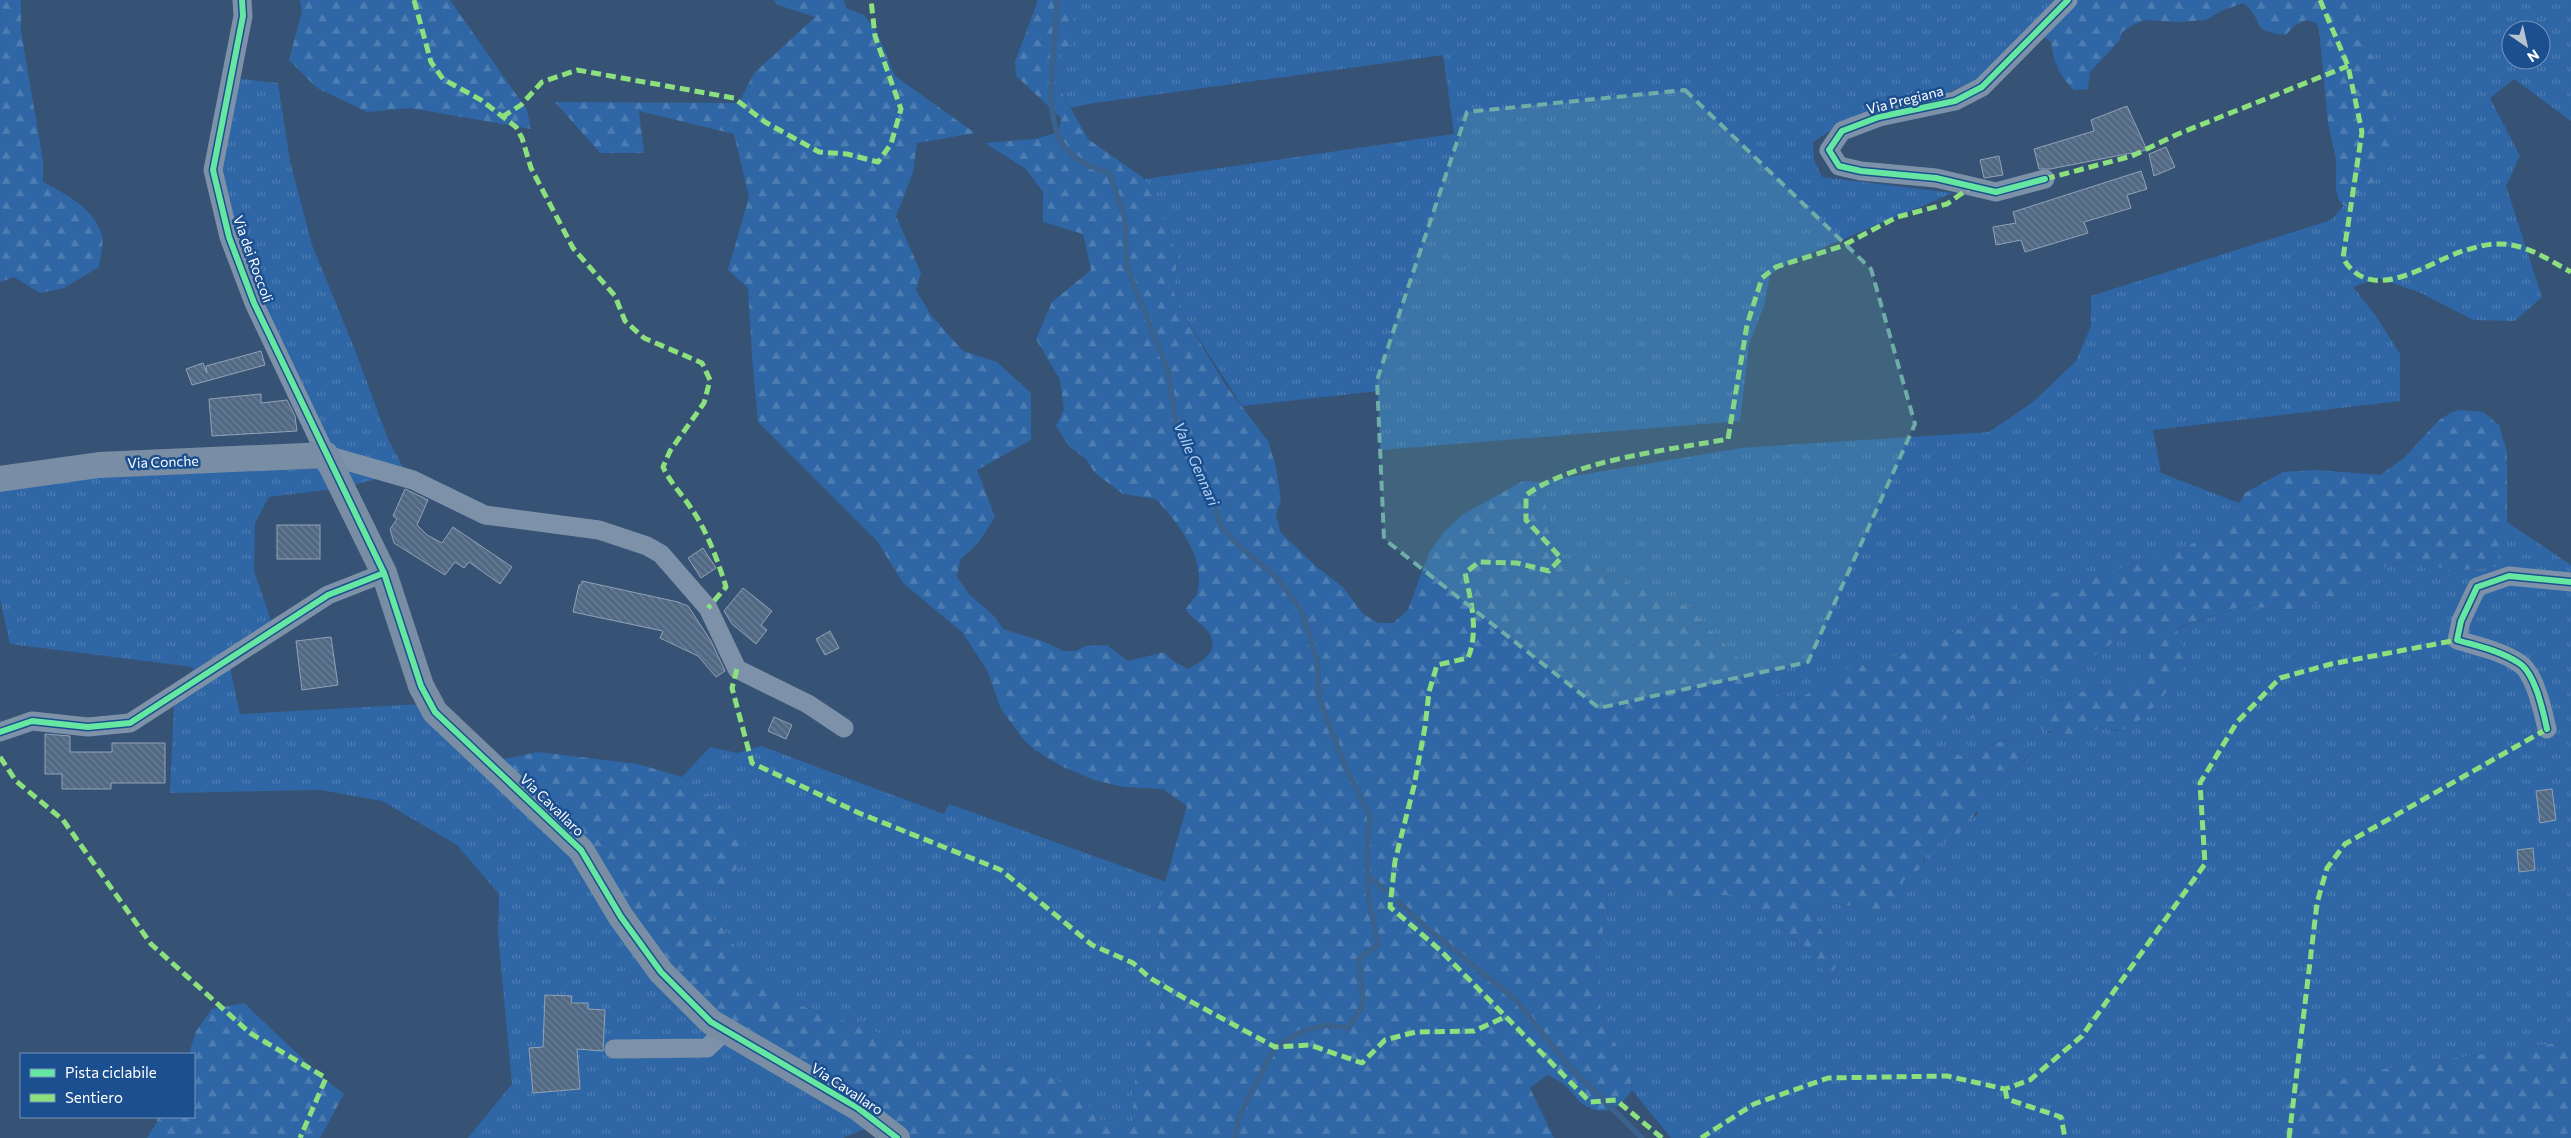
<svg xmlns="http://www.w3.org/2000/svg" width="2571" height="1138" viewBox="0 0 2571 1138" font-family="Commissioner,sans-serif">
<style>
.grass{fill:url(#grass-tufts);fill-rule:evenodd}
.forest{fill:url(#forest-firs)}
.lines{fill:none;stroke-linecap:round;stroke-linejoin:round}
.stream{stroke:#3b618d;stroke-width:5.5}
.building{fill:url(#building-back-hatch);stroke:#92a2b6}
.street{stroke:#7d92a8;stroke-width:19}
.secondary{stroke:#798da4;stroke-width:26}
.quiet{stroke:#8de07e;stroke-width:5;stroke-dasharray:10 5;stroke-linecap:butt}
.cycleway-casing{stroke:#1b4f8f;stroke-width:9}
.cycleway{stroke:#66e7a1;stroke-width:6}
.marked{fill:#6fada8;fill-opacity:0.2;stroke:#6fada8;stroke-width:4;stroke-dasharray:10 6;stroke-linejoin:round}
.labels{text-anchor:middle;stroke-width:5;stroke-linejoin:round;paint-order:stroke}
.street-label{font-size:14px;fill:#fff;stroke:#1b4f8f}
.water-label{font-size:15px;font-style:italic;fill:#b5d3f5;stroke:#1b4f8f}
</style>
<defs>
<pattern id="grass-tufts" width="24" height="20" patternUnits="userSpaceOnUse" patternTransform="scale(1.25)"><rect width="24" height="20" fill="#2f66a5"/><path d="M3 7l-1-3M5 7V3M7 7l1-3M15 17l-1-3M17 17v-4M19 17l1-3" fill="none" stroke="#4e7db2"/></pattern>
<pattern id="forest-firs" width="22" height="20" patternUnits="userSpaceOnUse" patternTransform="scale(1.25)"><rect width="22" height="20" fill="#2f66a5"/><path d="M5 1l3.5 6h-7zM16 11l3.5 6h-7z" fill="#4e7db2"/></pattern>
<pattern id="building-back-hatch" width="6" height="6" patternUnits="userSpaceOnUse" patternTransform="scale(1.25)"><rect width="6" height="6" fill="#526984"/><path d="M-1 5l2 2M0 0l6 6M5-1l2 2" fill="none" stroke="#6c8096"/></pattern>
</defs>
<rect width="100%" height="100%" fill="#365274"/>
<g class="grass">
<polygon points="1069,0 2057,0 1978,79 1947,93 1872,112 1841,124 1813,142 1814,160 1822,177 1953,193 1791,261 1770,275 1764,306 1749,344 1740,421 1381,450 1378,391 1242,406 1179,308 1174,292 1177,255 1165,220 1155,205 1145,179 1454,134 1443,55 1088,104 1071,108 1063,95 1058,54 1072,44 1067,7"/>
<path d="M2358,0h213v121l-57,-42 -24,19 30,58 -14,30 36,111 -27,24 -42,-1 -52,-27 -43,-15 -25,9 23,29 24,38v47l-247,29 8,43 78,30 -10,18 -45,28 -68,21 -138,51 -76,33 -52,14 -55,33 -13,-3 -18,-12 -43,-46 -15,-13 -14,-19 -40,-14 -62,-29 -28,-7 -13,-26 1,-11 -11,-39 202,-34 248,-16 44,-30 43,-41 15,-35v-30l240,-76 17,-19 27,-21 16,-80 -24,-55zM2511,30h30v30h-30z"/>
<polygon points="223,77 278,83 290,161 312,245 355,350 388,439 405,471 343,488 269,497 255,523 254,571 271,620 229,663 240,714 423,704 877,1124 843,1138 468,1138 512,1084 498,934 499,894 457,845 382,801 320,790 170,793 174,705 194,686 193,667 10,644 0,599 0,478 322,462 206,158"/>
<path d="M2507,522l64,43v476l-183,27 -89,22 -35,48h-593l-39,-48 -3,-25 -24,-38 -7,-31 -3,-38 12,-41 1,-24 23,-10c19,6 37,13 57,14 19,0 36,-4 55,-1 8,11 19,16 30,24 20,17 40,36 57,58l6,-12 -8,-13 -3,-16 -15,-26 12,-9 31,4 12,8h15l11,-11 13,-7 -1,-15 22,-19 2,-15 28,-10 10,-13 13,-10 -2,-26 3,-16c24,-2 39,1 53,-20 -24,-24 -42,-7 -64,9l-12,-8 -29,-8 -7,-14c22,-12 31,-18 57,-13l22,-19 14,-4 4,-15 15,-4 15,3 42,-20 38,-26 15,4c2,4 6,10 7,14 2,20 -19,38 -38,37 -4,0 -10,-3 -14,-4l-27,14 -15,4 -8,31h15l13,8 27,-15 14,5 69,-74 -10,-28 67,-23 50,4 42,-11 24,-26 55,-13 40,11 41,-4z"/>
<polygon points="761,746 944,814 949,804 1166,882 1157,910 1163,998 1135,1077 1132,1122 1100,1120 1085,1101 1037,1072 1011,1068 989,1058 920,1047 796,1004 753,976 724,929 712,919 699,897 707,888 724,890 720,805 682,777 710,747 737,753"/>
</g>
<g class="forest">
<path d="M0,0h21v31l22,130v21c22,12 52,26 59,54 2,8 -2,22 -3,31l-35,21 -24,5 -26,-16 -14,5z"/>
<polygon points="300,0 450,0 527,110 531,129 410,108 367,112 317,88 289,60 302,11"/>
<path d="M774,0h70l2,8 18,7 12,15 19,46 80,57 -58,10 -4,30 -17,43 25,57 -5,17 15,25 32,36 34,11 34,31v47l-54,30 18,47 -16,25 -19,18 -3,17 12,17 25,22 9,13 42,13 18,9h13l9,-5 22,-1 21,16 36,-9 9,9 15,8c16,-9 35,-20 18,-40 -7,-7 -15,-11 -20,-20 3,-5 9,-11 11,-16 10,-35 -20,-71 -41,-94l-33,-5 -28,-21 -9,-14 -17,-13 -13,-20 8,-17 -4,-29 -24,-41 16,-37 39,-32 -8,-36 -40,-12v-30l-17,-23 -41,-26 50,-4 24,-7 2,-14 -45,-42 -1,-14 23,-62h31l-2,8 9,16 -4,20 -14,10 5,41 25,44 57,40 10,26 10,15 12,35 -3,37 5,16 48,79 41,54 8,26 5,33 -5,15 5,18 37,35 25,19 19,26 16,10h15l15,-13 21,-57 15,-21 18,-17 61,-34 16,1 11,39 -1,11 13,26 28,7 62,29 40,14 14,19 15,13 43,46 18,12 13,3 55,-33 52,-14 76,-33 138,-51 68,-21 45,-28 16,-28 38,-21 34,-2 63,5 24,-17 34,-37 14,-9 9,-2 22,2 16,13 8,27v70l-12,45 -42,4 -41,-11 -54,13 -24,26 -42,11 -50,-4 -66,22c2,9 9,21 9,30 0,17 -41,64 -58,70 -10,3 -16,2 -25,-2l-27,16c-17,-12 -23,-6 -40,-17l7,-14 13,-9 15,-4 27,-14c4,1 10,4 14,4 19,1 40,-17 38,-37 -1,-4 -5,-10 -7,-14l-15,-4 -38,26 -42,20 -15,-3 -15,4 -4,15 -14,4 -22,20c-26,-6 -35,0 -56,12l6,14 29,8 12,8c22,-16 40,-32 64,-10 -14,22 -29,19 -53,21l-3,16 8,12c-4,9 -23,33 -30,37 -8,5 -18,7 -27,10 -2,18 -8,26 -24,34l1,15 -13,7 -11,11h-15l-12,-8 -31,-4 -12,9 15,26 3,16 8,13 -6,12c-16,-21 -37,-41 -57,-58 -11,-8 -22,-13 -30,-24 -19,-3 -36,1 -55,1 -20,-1 -38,-8 -57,-14l-23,10 -1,24 -12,41 3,38 7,31 24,38 3,25c-13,20 -30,29 -52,12 -5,-4 -8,-11 -13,-15 -5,-5 -14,-9 -20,-12l-17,13 24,50h-659l-228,-157 -47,-72 -130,-147 48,-10 100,12 44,13 38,28 25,39 -15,41 -5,5 -18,-2 -8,9 13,22 12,10 29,47 43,28 124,43 69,11 22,10 26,4 26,11 22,18 15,19 32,2 3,-45 28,-79 -6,-88 30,-104 -24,-17 -39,-2 -30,-7 -33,-14 -26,-16 -11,-10 -23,-31 -14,-39 -25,-38 -59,-49 -26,-42 -119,-119 -6,-65 -4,-69 -20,-18 21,-73 -15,-63 -95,-23 5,42h-44l-45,-51 184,1 15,-30 61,-56 -37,-12z"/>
<path d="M2057,0h301l9,45 24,55 6,45 -22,35 -31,26 -5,-6 -3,-11v-30l-8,-36 -9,-94 -3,-6 -10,-3 -12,6 -8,9c-39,-4 -20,-15 -43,-32l-22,8 -15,9 -27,2 -34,-2 -14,6 -9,6 -2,8 -30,32 -2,17 -14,1c-15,-15 -20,-27 -23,-48l-19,-15z"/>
<polygon points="244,1003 321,1076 344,1094 320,1138 147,1138 157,1122 157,1117 194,1117 194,1054 189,1054 196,1031 212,1009"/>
<polygon points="2571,1041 2571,1138 2264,1138 2299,1090 2388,1068"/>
</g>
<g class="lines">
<g class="stream">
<path d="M1057,0c0,40 -19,123 12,152 11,11 26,16 40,21l16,46 2,48 41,104 8,54 37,72 8,29 13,15 44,38 23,31 16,49 2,39 21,56 30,63 -3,31 1,46 10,51 -19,13 4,48 -15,22 -21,-3 -22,5 -30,17 -36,69 -4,22"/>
<polyline points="1369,876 1385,891"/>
<polyline points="1398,902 1428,929 1516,1000 1566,1063 1642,1138"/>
</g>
</g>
<g class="building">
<polygon points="2127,106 2147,150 2050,169 2039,169 2034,149 2094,131 2091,120"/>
<polygon points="2166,147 2175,167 2154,176 2149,154"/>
<polygon points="1999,156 2003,175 1984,178 1980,160"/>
<polygon points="2141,171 2147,189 2127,195 2131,208 2084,222 2088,233 2025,252 2021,240 1996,245 1993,227 2016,223 2013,212"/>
<polygon points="261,351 265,365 192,385 186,369 203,363 207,373 206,366"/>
<polygon points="261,394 261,403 287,400 295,416 297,431 212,436 209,399"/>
<polygon points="405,489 428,500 417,525 427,535 442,543 453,527 512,567 500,584 469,562 464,568 455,562 445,575 394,543 390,529 397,519 393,516"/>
<rect x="277" y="525" width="43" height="34"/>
<polygon points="703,548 716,568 701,578 688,558"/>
<polygon points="582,581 678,602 688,606 711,641 725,671 716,677 698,656 660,638 663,631 573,612 579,585 581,585"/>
<polygon points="743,588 772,611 761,625 767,630 756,644 732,624 724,611"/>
<polygon points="830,631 839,648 825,655 816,639"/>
<polygon points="331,637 338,685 302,690 296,641"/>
<polygon points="774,717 792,725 786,739 768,731"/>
<polygon points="45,734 70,736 70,752 112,752 112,743 165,743 165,783 111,783 111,789 62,789 62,774 45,774"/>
<polygon points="2552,789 2556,820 2540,823 2536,791"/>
<polygon points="2533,848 2535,870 2519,872 2517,850"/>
<polygon points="545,995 572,996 571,1003 588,1003 588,1009 605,1010 603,1051 577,1049 580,1089 533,1093 529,1048 543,1047"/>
</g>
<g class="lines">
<g class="street">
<polyline points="242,0 243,16 213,170 229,237 254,303 326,455 413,480 485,515 599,530 647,546 661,554 708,608 737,669 808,704 844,728"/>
<polyline points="2045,179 1996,192 1936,178 1861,171 1839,166 1829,150 1842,131 1879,117 1955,101 1982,87 2068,0"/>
<path d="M2547,729c-4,-18 -12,-56 -28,-66 -18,-12 -42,-17 -62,-23l4,-19 16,-34 32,-11 62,6"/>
<polyline points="0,732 32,721 88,727 130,723 328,595 384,573"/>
<polyline points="614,1049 707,1048 726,1030"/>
</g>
<polyline class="secondary" points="0,479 99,465 326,455 384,573 421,686 435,712 581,850 621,917 661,972 711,1022 858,1108 897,1138"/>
<g class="quiet">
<path d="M414,0l17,62 12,17 38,21 35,27 6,11 9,30 42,80 42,48 10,25 19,17 58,25 8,17 -6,23 -34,48 -7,16c8,17 18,26 28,41 16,23 27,53 35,79l-18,21"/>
<path d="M2320,0l28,66 14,66 -19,126c28,49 85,4 120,-7 10,-3 23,-7 34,-7 28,-1 50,15 74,28"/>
<polyline points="502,117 521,105 542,82 577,70 734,98 765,122 819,152 847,154 878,162 891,144 901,109 875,36 871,0"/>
<polyline points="2045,179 2132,156 2178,134 2348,66"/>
<polyline points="737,669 732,688 752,763 859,813 1001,870 1092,945 1133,963 1150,978 1186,999 1275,1047 1310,1045 1362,1063 1385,1040 1416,1032 1474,1031 1505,1017"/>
<polyline points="0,757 16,781 63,820 151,944 250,1033 326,1078 300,1138"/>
<polyline points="2005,1089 2007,1099 2061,1117 2065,1138"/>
<path d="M1662,1138l-46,-38 -26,2 -150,-152 -50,-43 5,-46 19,-75 11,-59 4,-35 8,-27 31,-7c11,-28 3,-56 -3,-85l14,-11 38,1 32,8 12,-13 -35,-38v-25c48,-35 143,-45 202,-56l19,-114 15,-47 14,-11 66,-21 55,-29 50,-13 25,-18"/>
<polyline points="1701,1138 1754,1104 1828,1078 1947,1076 2005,1089 2030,1080 2082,1036 2205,864 2200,783 2237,722 2280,678 2331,664 2457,640"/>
<polyline points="2289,1138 2317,903 2327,868 2345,844 2547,729"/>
</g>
<g class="cycleway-casing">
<g id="cycleway">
<polyline points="242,0 243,16 213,170 229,237 254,303 384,573 421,686 435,712 581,850 621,917 661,972 711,1022 858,1108 897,1138"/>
<polyline points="2045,179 1996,192 1936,178 1861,171 1839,166 1829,150 1842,131 1879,117 1955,101 1982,87 2068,0"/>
<path d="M2547,729c-4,-18 -12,-56 -28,-66 -18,-12 -42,-17 -62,-23l4,-19 16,-34 32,-11 62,6"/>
<polyline points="0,732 32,721 88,727 130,723 328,595 384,573"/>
</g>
</g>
<use href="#cycleway" class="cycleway"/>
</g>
<path class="marked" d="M1685,90l186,179 44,155 -107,238 -209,46 -215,-169 -7,-159 90,-268z"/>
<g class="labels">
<g class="street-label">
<text transform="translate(1905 100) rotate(-14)" y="5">Via Pregiana</text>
<text transform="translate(253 259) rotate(70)" y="5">Via dei Roccoli</text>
<text transform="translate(163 462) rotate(-2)" y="5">Via Conche</text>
<text transform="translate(552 805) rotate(44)" y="5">Via Cavallaro</text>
<text transform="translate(847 1089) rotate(33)" y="5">Via Cavallaro</text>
</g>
<g class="water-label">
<text transform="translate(1196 464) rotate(66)" y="5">Valle Gennari</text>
</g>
</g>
<rect x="20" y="1053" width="175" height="65" fill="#1b4f8f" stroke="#7695bc"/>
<rect x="30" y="1069" width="25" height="8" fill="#66e7a1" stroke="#7695bc"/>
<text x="65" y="1078" font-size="15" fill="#ffffff">Pista ciclabile</text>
<rect x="30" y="1094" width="25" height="8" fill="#8de07e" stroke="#7695bc"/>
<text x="65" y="1103" font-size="15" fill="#ffffff">Sentiero</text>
<g transform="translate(2526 45) rotate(146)"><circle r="24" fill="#1b4f8f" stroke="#7695bc"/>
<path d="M0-4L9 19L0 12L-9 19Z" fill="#b9c2ce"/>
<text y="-8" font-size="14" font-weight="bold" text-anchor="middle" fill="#ffffff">N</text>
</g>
</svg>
